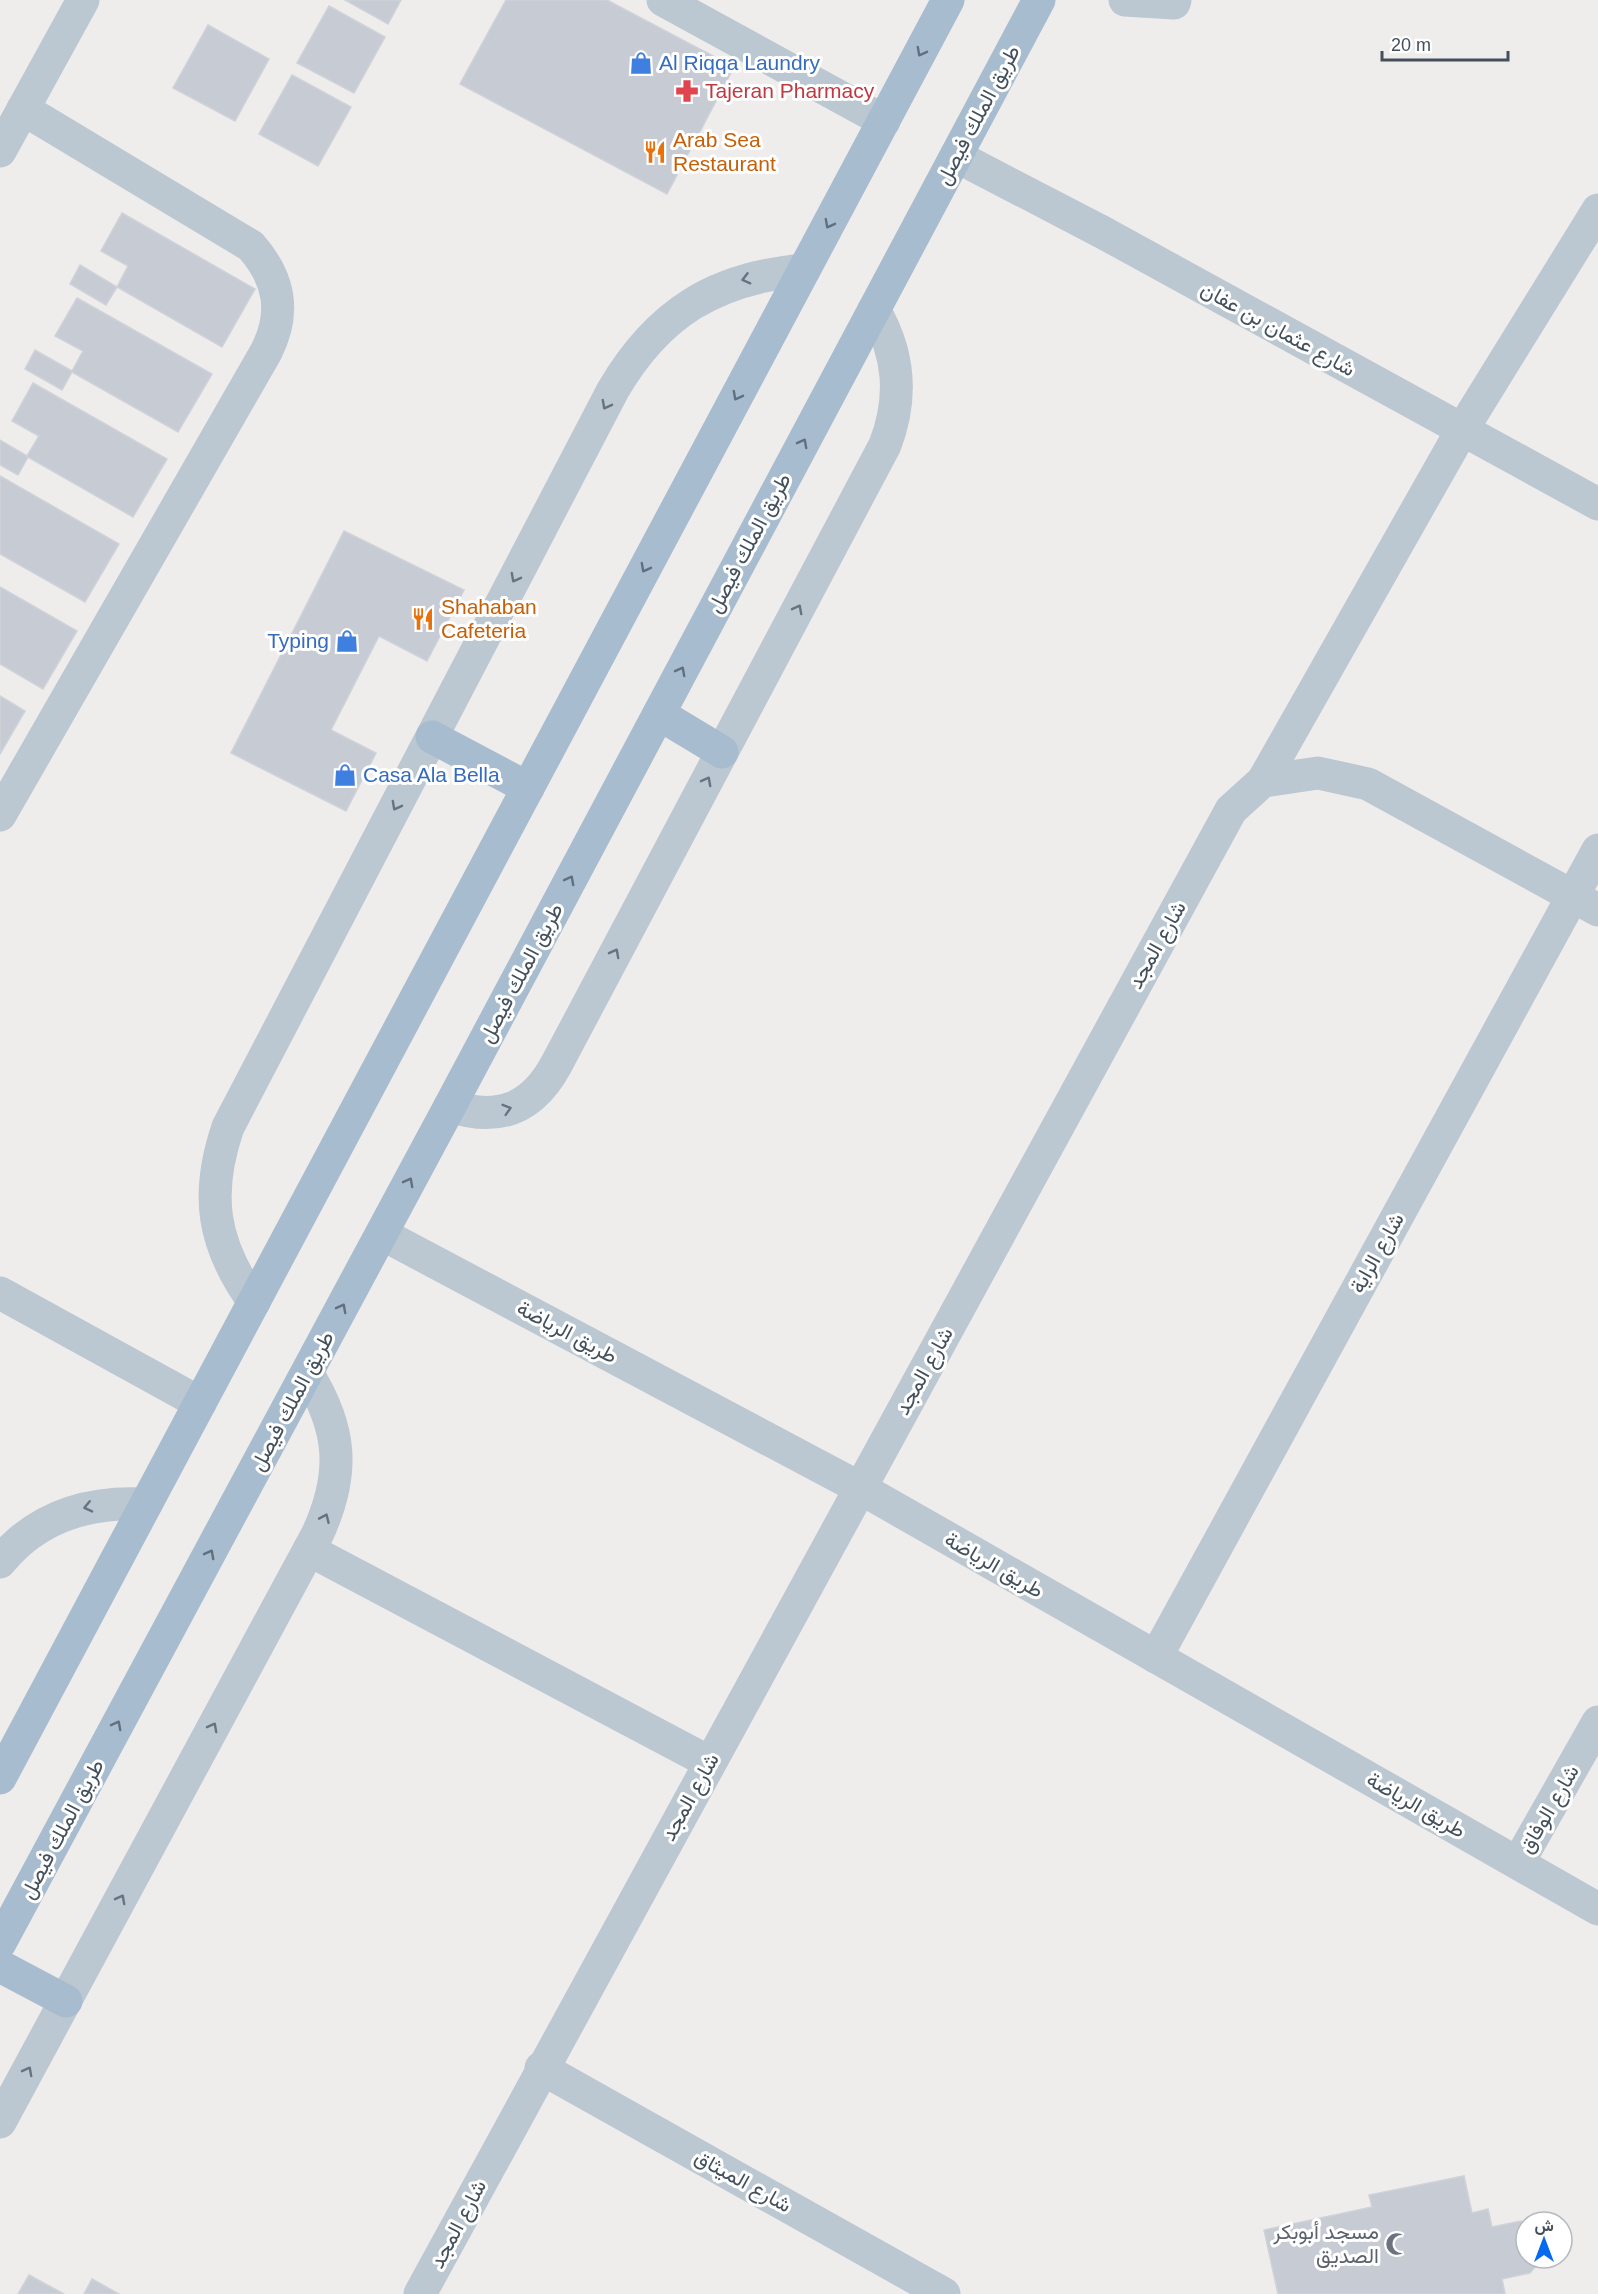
<svg xmlns="http://www.w3.org/2000/svg" width="1598" height="2294" viewBox="0 0 1598 2294" font-family="Helvetica,Vazirmatn,sans-serif">
<style>
.building{fill:#c7cbd3;stroke:#cfd2d9;stroke-width:1.5}
.lines{fill:none;stroke-linecap:round;stroke-linejoin:round}
.minor{stroke:#bbc7d1;stroke-width:33}
.major{stroke:#a8bccf;stroke-width:33}
.oneway{stroke:#61707e}
.oneway2{stroke:#67747f}
.labels{text-anchor:middle;stroke-width:6;stroke-linejoin:round;paint-order:stroke}
.shop-label{font-size:21px;fill:#366cbe;stroke:#fff;text-anchor:start}
.health-label{font-size:21px;fill:#be3a42;stroke:#fff;text-anchor:start}
.street-label{font-size:21px;fill:#43505c;stroke:#fff}
.food-label{font-size:21px;fill:#c56008;stroke:#fff;text-anchor:start}
.worship-label{font-size:21px;fill:#5b616d;stroke:#fff;text-anchor:end}
</style>
<rect width="100%" height="100%" fill="#efecec"/>
<g class="building">
<polygon points="345,0 401,0 388,24"/>
<polygon points="506,0 607,0 734,67 667,194 460,84"/>
<polygon points="329,6 385,37 354,93 297,63"/>
<polygon points="208,25 269,59 235,121 173,88"/>
<polygon points="292,75 351,107 318,166 259,134"/>
<polygon points="122,213 255,289 222,347 117,287 128,266 101,251"/>
<polygon points="80,265 117,287 106,305 70,284"/>
<polygon points="77,298 212,374 178,432 72,372 62,390 25,369 35,350 72,371 83,351 55,336"/>
<polygon points="33,383 167,459 133,517 28,457 18,475 0,465 0,440 27,456 39,436 12,421"/>
<polygon points="0,476 119,544 85,602 0,554"/>
<polygon points="344,531 464,590 427,661 379,636 331,730 376,753 346,811 231,753"/>
<polygon points="0,587 77,631 43,689 0,664"/>
<polygon points="0,696 25,711 0,754"/>
<polygon points="1464,2176 1472,2213 1488,2209 1492,2227 1521,2221 1526,2223 1526,2258 1543,2258 1530,2273 1502,2279 1505,2294 1278,2294 1264,2230 1372,2207 1369,2195"/>
<polygon points="29,2275 64,2294 18,2294"/>
<polygon points="92,2279 119,2294 84,2294"/>
</g>
<g class="lines">
<g class="minor">
<polyline points="663,0 884,121"/>
<polyline points="1125,0 1174,3 1175,0"/>
<polyline points="0,151 83,0"/>
<polyline points="956,156 1102,232 1598,504"/>
<polyline points="1263,781 1462,430 1598,210"/>
<path d="M0,815l266,-463c20,-39 14,-73 -15,-106l-228,-137"/>
<path d="M450,1106c48,16 82,3 106,-41l329,-620c18,-47 15,-91 -11,-135"/>
<polyline points="382,1234 860,1488 1598,1909"/>
<polyline points="0,1293 200,1403"/>
<path d="M254,1302c-42,-58 -49,-108 -26,-175l385,-737c45,-77 102,-112 191,-120"/>
<polyline points="309,1550 709,1762"/>
<path d="M0,1562c37,-46 89,-61 146,-58"/>
<polyline points="1156,1657 1598,850"/>
<polyline points="1518,1863 1598,1722"/>
<polyline points="541,2068 944,2294"/>
<path d="M0,2122l318,-589c27,-60 24,-104 -11,-160"/>
<polyline points="420,2294 1231,810 1263,781 1318,773 1368,784 1598,910"/>
</g>
<g class="major">
<polyline points="659,714 722,752"/>
<polyline points="432,737 528,788"/>
<polyline points="0,1778 948,0"/>
<polyline points="0,1943 450,1106 1039,0"/>
<polyline points="0,1966 66,2001"/>
</g>
</g>
<defs><path id="oneway-chevron" d="M-2-3.5L2.5 0L-2 3.5" fill="none" stroke-width="1.6" stroke-linecap="round" stroke-linejoin="round" transform="scale(1.5)"/></defs>
<g class="oneway">
<use href="#oneway-chevron" transform="translate(921 52) rotate(118)"/>
<use href="#oneway-chevron" transform="translate(829 224) rotate(118)"/>
<use href="#oneway-chevron" transform="translate(737 396) rotate(118)"/>
<use href="#oneway-chevron" transform="translate(803 443) rotate(-62)"/>
<use href="#oneway-chevron" transform="translate(645 568) rotate(118)"/>
<use href="#oneway-chevron" transform="translate(681 671) rotate(-62)"/>
<use href="#oneway-chevron" transform="translate(570 880) rotate(-62)"/>
<use href="#oneway-chevron" transform="translate(409 1182) rotate(-62)"/>
<use href="#oneway-chevron" transform="translate(342 1308) rotate(-62)"/>
<use href="#oneway-chevron" transform="translate(210 1554) rotate(-62)"/>
<use href="#oneway-chevron" transform="translate(117 1725) rotate(-62)"/>
</g>
<g class="oneway2">
<use href="#oneway-chevron" transform="translate(746 279) rotate(165)"/>
<use href="#oneway-chevron" transform="translate(606 405) rotate(118)"/>
<use href="#oneway-chevron" transform="translate(515 578) rotate(118)"/>
<use href="#oneway-chevron" transform="translate(798 609) rotate(-62)"/>
<use href="#oneway-chevron" transform="translate(707 781) rotate(-62)"/>
<use href="#oneway-chevron" transform="translate(396 806) rotate(118)"/>
<use href="#oneway-chevron" transform="translate(615 953) rotate(-62)"/>
<use href="#oneway-chevron" transform="translate(507 1109) rotate(-17)"/>
<use href="#oneway-chevron" transform="translate(88 1507) rotate(167)"/>
<use href="#oneway-chevron" transform="translate(325 1518) rotate(-66)"/>
<use href="#oneway-chevron" transform="translate(213 1727) rotate(-62)"/>
<use href="#oneway-chevron" transform="translate(121 1899) rotate(-62)"/>
<use href="#oneway-chevron" transform="translate(28 2071) rotate(-62)"/>
</g>
<defs>
<g id="shop-bare" transform="scale(1.8)"><path d="M-5-2.5h2.3a2.7 3.5 0 0 1 5.4 0H5L5.5 6h-11ZM-1.5-2.5h3a1.5 2.3 0 0 0-3 0Z" fill="#3f7fe0" stroke="#fff" stroke-width="2.5" paint-order="stroke"/></g>
<g id="pharmacy-bare" transform="scale(1.8)"><path d="M-2-6h4v4h4v4h-4v4h-4v-4h-4v-4h4Z" fill="#e0444e" stroke="#fff" stroke-width="2.5" paint-order="stroke"/></g>
<g id="restaurant-bare" transform="scale(1.8)"><path d="M-5-6h1v4h1v-4h1v4h1v-4h1v5L-1.5 .5V6h-2V.5L-5-1ZM5-6V6H3V1.5H1.5Q1.5-4 5-6Z" fill="#e8710a" stroke="#fff" stroke-width="2.5" paint-order="stroke"/></g>
<g id="mosque-bare" transform="scale(1.8)"><path d="M3.5-4.9A6 6 0 1 0 3.5 4.9A5 5 0 1 1 3.5-4.9Z" fill="#6b7280" stroke="#fff" stroke-width="2.5" paint-order="stroke"/></g>
</defs>
<g fill-rule="evenodd">
<use href="#shop-bare" x="641" y="63"/>
<use href="#pharmacy-bare" x="687" y="91"/>
<use href="#restaurant-bare" x="655" y="152"/>
<use href="#restaurant-bare" x="423" y="619"/>
<use href="#shop-bare" x="347" y="641"/>
<use href="#shop-bare" x="345" y="775"/>
<use href="#mosque-bare" x="1397" y="2244"/>
</g>
<g class="labels">
<g class="shop-label">
<text x="659" y="70">Al Riqqa Laundry</text>
<text x="329" y="648" text-anchor="end">Typing</text>
<text x="363" y="782">Casa Ala Bella</text>
</g>
<g class="health-label">
<text x="705" y="98">Tajeran Pharmacy</text>
</g>
<g class="street-label">
<text transform="translate(978 115) rotate(-62)" y="7">طريق الملك فيصل</text>
<text transform="translate(1278 329) rotate(29)" y="7">شارع عثمان بن عفان</text>
<text transform="translate(749 543) rotate(-62)" y="7">طريق الملك فيصل</text>
<text transform="translate(1157 945) rotate(-61)" y="7">شارع المجد</text>
<text transform="translate(521 973) rotate(-62)" y="7">طريق الملك فيصل</text>
<text transform="translate(1377 1253) rotate(-61)" y="7">شارع الراية</text>
<text transform="translate(567 1332) rotate(28)" y="7">طريق الرياضة</text>
<text transform="translate(924 1371) rotate(-61)" y="7">شارع المجد</text>
<text transform="translate(292 1401) rotate(-62)" y="7">طريق الملك فيصل</text>
<text transform="translate(994 1565) rotate(30)" y="7">طريق الرياضة</text>
<text transform="translate(690 1797) rotate(-61)" y="7">شارع المجد</text>
<text transform="translate(1416 1805) rotate(30)" y="7">طريق الرياضة</text>
<text transform="translate(1549 1809) rotate(-60)" y="7">شارع الوفاق</text>
<text transform="translate(62 1829) rotate(-62)" y="7">طريق الملك فيصل</text>
<text transform="translate(743 2181) rotate(29)" y="7">شارع الميثاق</text>
<text transform="translate(458 2224) rotate(-62)" y="7">شارع المجد</text>
</g>
<g class="food-label">
<text x="673" y="147">Arab Sea<tspan x="673" dy="24">Restaurant</tspan></text>
<text x="441" y="614">Shahaban<tspan x="441" dy="24">Cafeteria</tspan></text>
</g>
<g class="worship-label">
<text x="1379" y="2239">مسجد أبوبكر<tspan x="1379" dy="24">الصديق</tspan></text>
</g>
</g>
<g transform="translate(1544 2240)"><circle r="28" fill="#ffffff" stroke="#b4b9be" stroke-width="1.5"/>
<path d="M0-4.5L10 22L0 15L-10 22Z" fill="#066aef"/>
<text y="-9" font-size="16" font-weight="bold" text-anchor="middle" fill="#43505c">ش</text>
</g>
<path d="M1382 51v9h126v-9" fill="none" stroke="#43505c" stroke-width="3"/>
<text x="1391" y="51" font-size="18" fill="#43505c" stroke="#ffffff" stroke-width="4.5" paint-order="stroke">20 m</text>
</svg>
